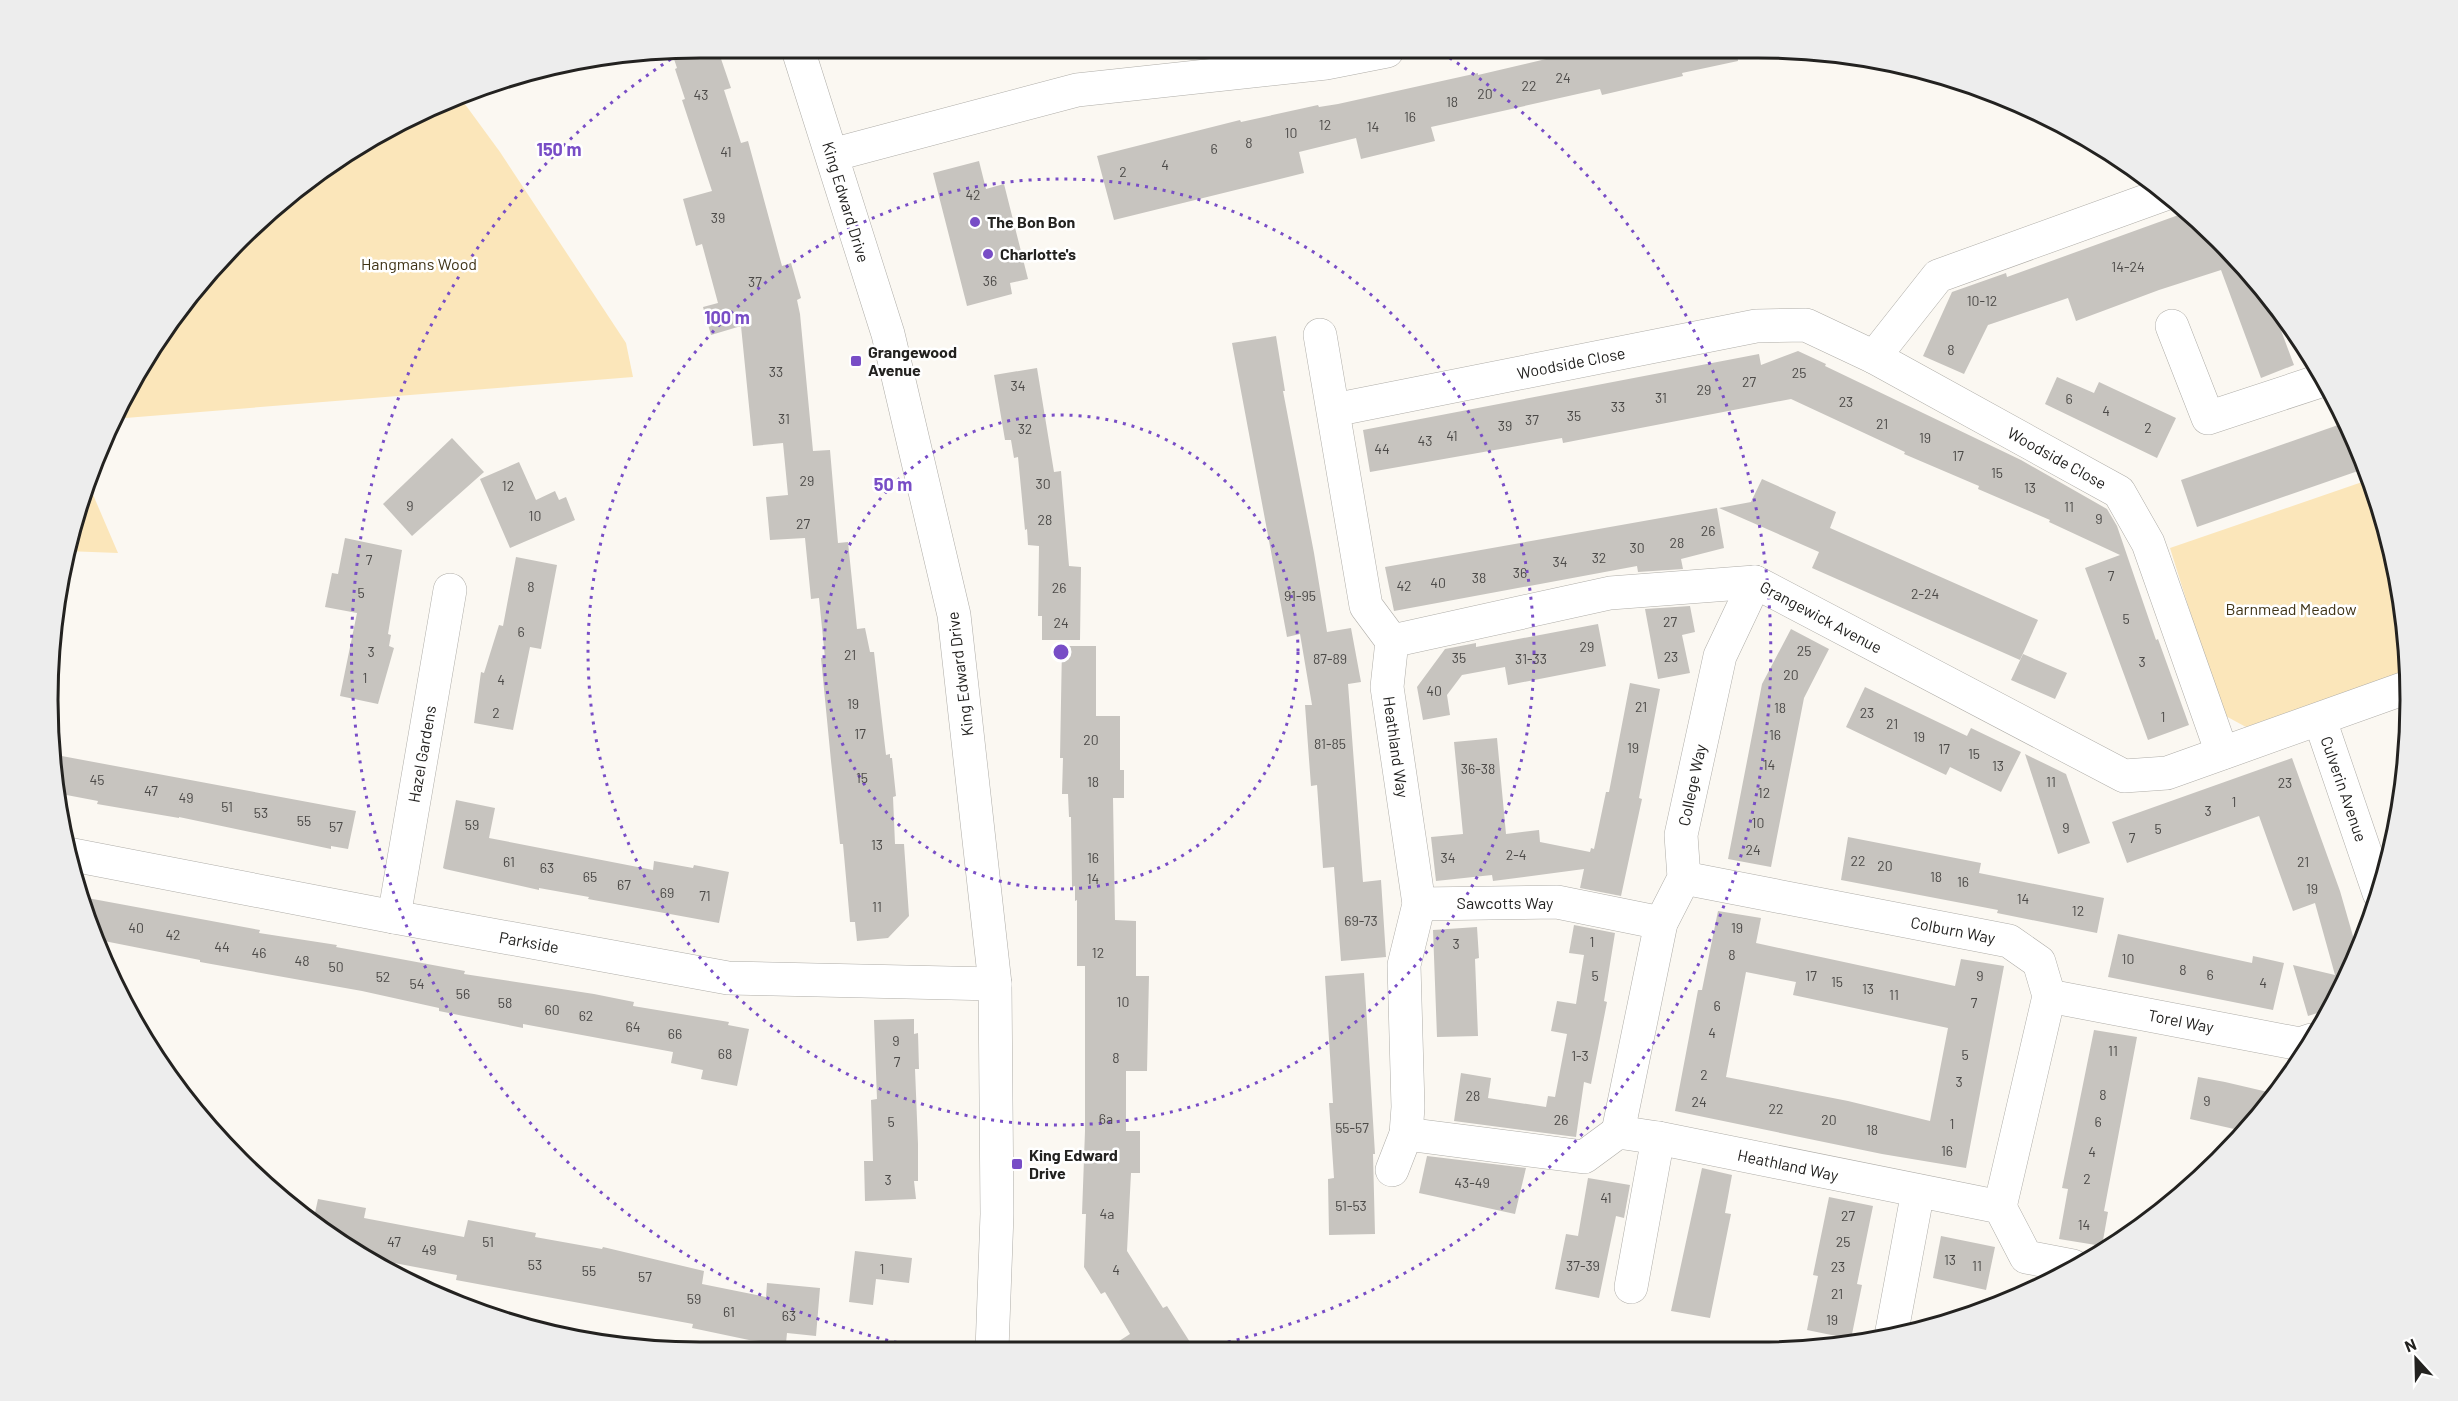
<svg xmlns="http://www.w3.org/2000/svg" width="2458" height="1401" viewBox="0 0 2458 1401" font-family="Barlow,sans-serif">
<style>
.green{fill:#fbe6ba}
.building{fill:#c7c4bf;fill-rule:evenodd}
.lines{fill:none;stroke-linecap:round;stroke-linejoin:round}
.minor-casing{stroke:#afada8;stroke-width:34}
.minor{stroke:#fff;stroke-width:33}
.ring{fill:none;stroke:#784dc6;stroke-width:3;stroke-dasharray:3 6}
.poi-dot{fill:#784dc6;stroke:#fff;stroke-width:2}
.labels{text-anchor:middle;stroke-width:5;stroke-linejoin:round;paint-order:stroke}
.number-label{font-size:14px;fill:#4c4a48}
.street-label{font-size:16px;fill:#232220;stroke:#fff}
.poi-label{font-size:16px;font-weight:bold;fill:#232220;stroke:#fff;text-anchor:start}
.park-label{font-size:16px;fill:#403417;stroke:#fff}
.rim{fill:none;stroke:#232220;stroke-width:3}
.centre{fill:#784dc6;stroke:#fff;stroke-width:3}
.ring-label{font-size:18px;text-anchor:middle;font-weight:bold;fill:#784dc6;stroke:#fff;stroke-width:5;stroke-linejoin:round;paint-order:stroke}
</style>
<rect width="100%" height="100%" fill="#fbf8f2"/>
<g class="green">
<polygon points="459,96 500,152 626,343 633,377 113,419 158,338 239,239 304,183 412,115"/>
<polygon points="2368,480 2388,532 2409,658 2408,672 2246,727 2222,714 2170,548"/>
<polygon points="88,483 118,553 66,551 70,531"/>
</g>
<g class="building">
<polygon points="1595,50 1737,50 1738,61 1682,73 1683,76 1602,95 1600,89 1431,127 1435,141 1361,159 1356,138 1299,152 1304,173 1114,220 1097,156 1240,120 1241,122 1318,105 1319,107 1338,104 1478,73 1478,75 1567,54"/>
<polygon points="672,53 719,53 731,88 724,90 741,143 748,141 782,266 791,263 801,298 797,300 800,314 813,451 830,450 838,543 848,542 857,629 865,628 870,652 874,652 886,755 890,754 890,758 892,758 896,796 893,797 895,844 904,844 909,916 888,938 857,941 855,922 850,922 843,844 840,844 831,761 821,658 825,658 819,598 811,599 805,538 770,540 766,497 788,495 783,443 753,446 741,326 711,335 703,307 718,303 702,244 696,246 683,199 712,191 682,100 685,99 675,69 677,68"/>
<polygon points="979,161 986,189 1004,184 1028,279 1010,283 1012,294 967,306 933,173"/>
<polygon points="2184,213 2191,213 2268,296 2294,365 2261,378 2221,270 2159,290 2076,321 2068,298 1988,325 1964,374 1923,356 1952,292 2006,273 2007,277"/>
<polygon points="1276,336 1285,391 1283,391 1314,553 1327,632 1351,628 1361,682 1348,684 1363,882 1381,880 1386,957 1341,961 1334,867 1323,868 1317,785 1311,786 1305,705 1312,705 1300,634 1287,637 1232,343"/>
<polygon points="1798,351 1826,364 1825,366 2021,460 2107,509 2117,526 2156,640 2158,639 2189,725 2148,740 2085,568 2120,555 2049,522 2050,520 1978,489 1979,486 1904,454 1905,452 1791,399 1563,443 1562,438 1370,472 1363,430 1759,354 1761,365"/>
<polygon points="1037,368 1054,472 1061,471 1069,566 1081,567 1080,640 1042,640 1042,616 1038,616 1039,546 1028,545 1027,529 1025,530 1018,457 1014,458 1011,440 1005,440 994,375"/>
<polygon points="2057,377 2094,393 2099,382 2176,418 2157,458 2045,404"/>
<polygon points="2341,424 2358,471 2197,527 2181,480"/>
<polygon points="452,438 484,472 412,536 383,504"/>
<polygon points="519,462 536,500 555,491 559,500 566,497 575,520 510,548 480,479"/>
<polygon points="1762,479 1836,512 1830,528 2038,620 2020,660 1812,568 1819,552 1719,508 1751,502"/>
<polygon points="1717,508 1724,548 1681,559 1683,569 1638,572 1637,566 1394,611 1385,567"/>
<polygon points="345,538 402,550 388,634 391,635 389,646 394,648 378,704 340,696 357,613 325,607 332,573 338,574"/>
<polygon points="516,557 557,565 541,649 530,647 513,730 474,723 481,672 484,673 499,625 503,626"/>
<polygon points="1690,606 1695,632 1682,635 1690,673 1658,679 1645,609"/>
<polygon points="1598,624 1606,666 1508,685 1505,667 1462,675 1447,695 1450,715 1423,720 1417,687 1445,649 1476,643 1476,647"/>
<polygon points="1791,629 1829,649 1804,698 1771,867 1728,859 1762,684"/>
<polygon points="1062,646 1096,646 1096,716 1120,716 1120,770 1124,770 1124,798 1113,798 1115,920 1136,921 1136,976 1149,976 1147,1071 1126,1071 1126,1131 1140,1131 1140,1173 1131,1173 1127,1251 1163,1308 1167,1306 1195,1350 1105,1350 1130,1334 1105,1292 1101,1294 1084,1267 1086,1214 1082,1214 1085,1131 1085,966 1077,966 1077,900 1075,901 1075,886 1072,887 1071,817 1069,817 1068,794 1062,794 1063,758 1060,758"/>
<polygon points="2023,654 2067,673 2055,699 2011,680"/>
<polygon points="1630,683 1660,689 1639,798 1642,799 1621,896 1580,888 1584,869 1493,881 1492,875 1436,881 1431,837 1463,834 1454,742 1497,738 1506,834 1539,830 1540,842 1590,852 1591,848 1594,849 1606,792 1609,792"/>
<polygon points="1865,687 1967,736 1971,728 2021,752 2001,792 1950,767 1946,775 1846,727"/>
<polygon points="51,754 356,811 348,849 331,846 331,849 179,817 179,818 97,804 98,801 56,793"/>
<polygon points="2025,754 2066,774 2090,843 2058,854"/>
<polygon points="2292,758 2340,891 2357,950 2330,1009 2308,1016 2293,965 2335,975 2315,903 2293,911 2259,816 2127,863 2112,822"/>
<polygon points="456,800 495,808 489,838 653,870 654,861 693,868 694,865 729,872 719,923 588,899 589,897 539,888 539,890 445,869 443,868"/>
<polygon points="1848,837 1981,863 1979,873 2104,898 2097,933 1997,913 1998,910 1841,880"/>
<polygon points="82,897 260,930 259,933 337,945 336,947 465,971 464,974 594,994 634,1002 633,1006 729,1022 728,1025 749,1029 737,1086 701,1079 703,1070 671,1063 673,1052 523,1024 523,1028 439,1011 439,1008 362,991 200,962 200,960 94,939"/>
<path d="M1718,911l43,7 -5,25 199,43 6,-27 43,7 -38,202 -84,-14 -207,-43 23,-121h4zM1746,972l50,10 -3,13 155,33 -18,93 -82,-20 -122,-24z"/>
<polygon points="1574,925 1615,933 1604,1001 1607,1002 1591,1084 1584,1082 1576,1137 1454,1121 1461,1073 1491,1078 1488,1098 1546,1107 1548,1096 1555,1097 1567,1034 1551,1031 1557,1001 1576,1004 1584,955 1569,953"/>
<polygon points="1477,927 1479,958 1475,959 1478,1036 1437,1037 1433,930"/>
<polygon points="2118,934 2252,963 2253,956 2284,963 2273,1010 2108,977"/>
<polygon points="1364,973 1375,1154 1373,1154 1375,1234 1329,1235 1328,1179 1334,1178 1329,1103 1333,1103 1325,976"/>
<polygon points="914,1019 914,1034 918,1033 919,1069 915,1069 918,1144 918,1181 914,1181 916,1199 865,1201 864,1161 873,1161 871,1100 877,1099 874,1020"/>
<polygon points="2094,1030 2137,1037 2104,1211 2108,1212 2102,1246 2059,1239 2068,1189 2062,1188"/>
<polygon points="2198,1077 2225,1082 2272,1093 2243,1131 2190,1119"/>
<polygon points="1427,1156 1526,1168 1515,1214 1419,1193"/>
<polygon points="1702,1168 1732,1175 1725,1213 1731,1214 1710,1318 1671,1311"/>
<polygon points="1588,1178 1630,1185 1624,1218 1616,1216 1599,1298 1555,1289 1566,1234 1578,1236"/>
<polygon points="1829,1197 1873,1206 1857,1284 1862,1285 1851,1339 1807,1330 1818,1276 1813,1275"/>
<polygon points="318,1199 366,1208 364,1218 464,1237 468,1220 536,1233 535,1237 602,1249 603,1247 704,1271 702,1284 766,1297 767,1283 820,1288 816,1336 787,1333 786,1343 749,1340 692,1328 693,1324 456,1280 457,1275 363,1257 313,1222"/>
<polygon points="1941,1236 1995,1247 1986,1290 1933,1278"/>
<polygon points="855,1251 912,1258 909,1283 876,1279 873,1305 849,1302"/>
</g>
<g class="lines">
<g class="minor-casing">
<g id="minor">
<polyline points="799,53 888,334 954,615 995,984 997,1214 992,1350"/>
<polyline points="832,155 1077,90 1326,63 1387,51"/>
<polyline points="2172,326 2208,418 2323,380"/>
<polyline points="1320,335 1366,606 1392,641 1387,687 1419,904 1404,965 1408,1107 1406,1134 1392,1170"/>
<polyline points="1874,357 2119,492 2148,543 2222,753"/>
<polyline points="1334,410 1756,326 1806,325 1874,357 1938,276 2165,194"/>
<polyline points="1392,641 1610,593 1755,582 2124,776 2167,773 2408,687"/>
<polyline points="2320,720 2379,893"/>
<polyline points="68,854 394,917 728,978 995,984"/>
<polyline points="1684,878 2009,941 2039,962 2049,996 2000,1207"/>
<polyline points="1419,904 1557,902 1661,923"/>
<polyline points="394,917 450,590"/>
<polyline points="2049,996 2300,1044 2312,1040"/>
<polyline points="1618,1132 1661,923 1684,878 1681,835 1720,656 1755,582"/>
<polyline points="1406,1134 1584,1157 1618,1132 1658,1138 2000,1207 2026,1257 2073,1266"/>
<polyline points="1631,1287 1658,1138"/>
<polyline points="1891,1336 1918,1191"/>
</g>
</g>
<use href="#minor" class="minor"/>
</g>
<g class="ring">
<circle cx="1061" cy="652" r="237"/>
<circle cx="1061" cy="652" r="473"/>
<path d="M932 1350A710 710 0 0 1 674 57M1442 53A710 710 0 0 1 1196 1349"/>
</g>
<g class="poi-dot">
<circle cx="975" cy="222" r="6"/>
<circle cx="988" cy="254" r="6"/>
<rect x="850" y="355" width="12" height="12" rx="3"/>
<rect x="1011" y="1158" width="12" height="12" rx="3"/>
</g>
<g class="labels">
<g class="number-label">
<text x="1563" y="83">24</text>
<text x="1529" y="91">22</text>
<text x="1485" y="99">20</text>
<text x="701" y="100">43</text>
<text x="1452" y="107">18</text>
<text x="1410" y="122">16</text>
<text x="1325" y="130">12</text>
<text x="1373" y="132">14</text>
<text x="1291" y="138">10</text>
<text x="1249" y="148">8</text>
<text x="1214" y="154">6</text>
<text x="726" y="157">41</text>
<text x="1165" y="170">4</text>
<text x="1123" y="177">2</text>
<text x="973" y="200">42</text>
<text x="718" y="223">39</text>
<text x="2128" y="272">14-24</text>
<text x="990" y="286">36</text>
<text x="755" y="287">37</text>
<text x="1982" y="306">10-12</text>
<text x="1951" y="355">8</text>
<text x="776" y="377">33</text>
<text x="1799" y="378">25</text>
<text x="1749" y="387">27</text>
<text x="1018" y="391">34</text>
<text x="1704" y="395">29</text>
<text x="1661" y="403">31</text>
<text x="2069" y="404">6</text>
<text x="1846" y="407">23</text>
<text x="1618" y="412">33</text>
<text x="2106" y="416">4</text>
<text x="1574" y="421">35</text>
<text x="784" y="424">31</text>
<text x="1532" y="425">37</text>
<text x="1882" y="429">21</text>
<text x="1505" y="431">39</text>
<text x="2148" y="433">2</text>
<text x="1025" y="434">32</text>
<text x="1452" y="441">41</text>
<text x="1925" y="443">19</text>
<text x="1425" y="446">43</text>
<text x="1382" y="454">44</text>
<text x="1958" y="461">17</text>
<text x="1997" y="478">15</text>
<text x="807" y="486">29</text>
<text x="1043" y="489">30</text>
<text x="508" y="491">12</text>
<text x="2030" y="493">13</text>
<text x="410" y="511">9</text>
<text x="2069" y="512">11</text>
<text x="535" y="521">10</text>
<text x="2099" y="524">9</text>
<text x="1045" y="525">28</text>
<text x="803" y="529">27</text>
<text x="1708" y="536">26</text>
<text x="1677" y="548">28</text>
<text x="1637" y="553">30</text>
<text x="1599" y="563">32</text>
<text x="369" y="565">7</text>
<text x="1560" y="567">34</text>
<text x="1520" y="578">36</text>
<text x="2111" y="581">7</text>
<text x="1479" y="583">38</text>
<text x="1438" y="588">40</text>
<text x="1404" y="591">42</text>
<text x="531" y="592">8</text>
<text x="1059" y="593">26</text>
<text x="361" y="598">5</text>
<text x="1925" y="599">2-24</text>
<text x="1300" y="601">91-95</text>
<text x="2126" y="624">5</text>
<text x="1670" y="627">27</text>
<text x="1061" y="628">24</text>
<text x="521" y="637">6</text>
<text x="1587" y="652">29</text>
<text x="1804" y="656">25</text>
<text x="371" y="657">3</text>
<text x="850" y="660">21</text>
<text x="1671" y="662">23</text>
<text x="1459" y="663">35</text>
<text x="1330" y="664">87-89</text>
<text x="1531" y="664">31-33</text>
<text x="2142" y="667">3</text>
<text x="1791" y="680">20</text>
<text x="365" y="683">1</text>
<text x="501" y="685">4</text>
<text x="1434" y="696">40</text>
<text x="853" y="709">19</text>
<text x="1641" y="712">21</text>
<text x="1780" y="713">18</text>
<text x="496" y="718">2</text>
<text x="1867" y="718">23</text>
<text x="2163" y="722">1</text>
<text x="1892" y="729">21</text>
<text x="860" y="739">17</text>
<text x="1775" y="740">16</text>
<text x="1919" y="742">19</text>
<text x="1091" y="745">20</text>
<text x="1330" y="749">81-85</text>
<text x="1633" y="753">19</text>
<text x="1944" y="754">17</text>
<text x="1974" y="759">15</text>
<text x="1769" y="770">14</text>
<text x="1998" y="771">13</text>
<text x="1478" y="774">36-38</text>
<text x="862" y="783">15</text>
<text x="97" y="785">45</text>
<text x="1093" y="787">18</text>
<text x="2051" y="787">11</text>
<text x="2285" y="788">23</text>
<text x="151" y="796">47</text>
<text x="1764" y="798">12</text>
<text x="186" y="803">49</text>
<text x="2234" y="807">1</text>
<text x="227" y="812">51</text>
<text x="2208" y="816">3</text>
<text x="261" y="818">53</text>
<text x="304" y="826">55</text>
<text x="1758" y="828">10</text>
<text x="472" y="830">59</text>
<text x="336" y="832">57</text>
<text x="2066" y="833">9</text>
<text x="2158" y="834">5</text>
<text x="2132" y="843">7</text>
<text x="877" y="850">13</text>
<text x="1753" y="855">24</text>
<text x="1516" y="860">2-4</text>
<text x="1093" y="863">16</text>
<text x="1448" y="863">34</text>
<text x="1858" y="866">22</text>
<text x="509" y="867">61</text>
<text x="2303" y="867">21</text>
<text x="1885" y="871">20</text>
<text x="547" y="873">63</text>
<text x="590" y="882">65</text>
<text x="1936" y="882">18</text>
<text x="1093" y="884">14</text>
<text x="1963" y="887">16</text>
<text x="624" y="890">67</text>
<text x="2312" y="894">19</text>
<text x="667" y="898">69</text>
<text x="705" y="901">71</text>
<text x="2023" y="904">14</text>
<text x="877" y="912">11</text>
<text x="2078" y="916">12</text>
<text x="1361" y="926">69-73</text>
<text x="136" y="933">40</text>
<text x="1737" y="933">19</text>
<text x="173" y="940">42</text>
<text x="1592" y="947">1</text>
<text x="1456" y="949">3</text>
<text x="222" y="952">44</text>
<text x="259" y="958">46</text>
<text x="1098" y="958">12</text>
<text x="1732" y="960">8</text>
<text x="2128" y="964">10</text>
<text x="302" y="966">48</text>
<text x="336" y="972">50</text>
<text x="2183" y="975">8</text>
<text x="2210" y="980">6</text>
<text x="1595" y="981">5</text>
<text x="1811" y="981">17</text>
<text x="1980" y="981">9</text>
<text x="383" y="982">52</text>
<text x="1837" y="987">15</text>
<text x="2263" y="988">4</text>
<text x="417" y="989">54</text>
<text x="1868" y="994">13</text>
<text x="463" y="999">56</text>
<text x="1894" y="1000">11</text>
<text x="1123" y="1007">10</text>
<text x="505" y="1008">58</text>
<text x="1974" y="1008">7</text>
<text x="1717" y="1011">6</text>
<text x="552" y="1015">60</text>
<text x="586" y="1021">62</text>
<text x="633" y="1032">64</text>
<text x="1712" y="1038">4</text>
<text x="675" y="1039">66</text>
<text x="896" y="1046">9</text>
<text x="2113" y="1056">11</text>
<text x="725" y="1059">68</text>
<text x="1965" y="1060">5</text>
<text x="1580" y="1061">1-3</text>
<text x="1116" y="1063">8</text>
<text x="897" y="1067">7</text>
<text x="1704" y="1080">2</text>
<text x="1959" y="1087">3</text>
<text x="2103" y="1100">8</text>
<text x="1473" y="1101">28</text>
<text x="2207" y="1106">9</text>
<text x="1699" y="1107">24</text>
<text x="1776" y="1114">22</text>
<text x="1106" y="1124">6a</text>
<text x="1561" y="1125">26</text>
<text x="1829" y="1125">20</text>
<text x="891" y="1127">5</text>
<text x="2098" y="1127">6</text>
<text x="1952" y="1129">1</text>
<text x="1352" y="1133">55-57</text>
<text x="1872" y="1135">18</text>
<text x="1947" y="1156">16</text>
<text x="2092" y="1157">4</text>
<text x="2087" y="1184">2</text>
<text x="888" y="1185">3</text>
<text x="1472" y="1188">43-49</text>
<text x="1606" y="1203">41</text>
<text x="1351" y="1211">51-53</text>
<text x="1107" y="1219">4a</text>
<text x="1848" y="1221">27</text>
<text x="2084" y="1230">14</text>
<text x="394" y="1247">47</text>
<text x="488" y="1247">51</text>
<text x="1843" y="1247">25</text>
<text x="429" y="1255">49</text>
<text x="1950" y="1265">13</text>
<text x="535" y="1270">53</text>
<text x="1583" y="1271">37-39</text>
<text x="1977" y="1271">11</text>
<text x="1838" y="1272">23</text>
<text x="882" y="1274">1</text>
<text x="1116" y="1275">4</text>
<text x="589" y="1276">55</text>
<text x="645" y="1282">57</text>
<text x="1837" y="1299">21</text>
<text x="694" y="1304">59</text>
<text x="729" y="1317">61</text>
<text x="789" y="1321">63</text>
<text x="1832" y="1325">19</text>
</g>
<g class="street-label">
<text transform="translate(846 202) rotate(73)" y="6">King Edward Drive</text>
<text transform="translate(1571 363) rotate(-11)" y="6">Woodside Close</text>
<text transform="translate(2057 458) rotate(29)" y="6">Woodside Close</text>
<text transform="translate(1821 617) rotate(28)" y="6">Grangewick Avenue</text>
<text transform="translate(960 674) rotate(-97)" y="6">King Edward Drive</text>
<text transform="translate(1396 747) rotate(82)" y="6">Heathland Way</text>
<text transform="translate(422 754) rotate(-80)" y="6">Hazel Gardens</text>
<text transform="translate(1692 785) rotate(-78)" y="6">College Way</text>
<text transform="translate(2344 789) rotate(71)" y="6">Culverin Avenue</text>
<text x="1505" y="909">Sawcotts Way</text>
<text transform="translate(1953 930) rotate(11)" y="6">Colburn Way</text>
<text transform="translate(529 942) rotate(10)" y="6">Parkside</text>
<text transform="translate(2181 1021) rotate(11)" y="6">Torel Way</text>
<text transform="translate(1788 1165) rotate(12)" y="6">Heathland Way</text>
</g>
<g class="poi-label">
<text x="987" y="228">The Bon Bon</text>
<text x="1000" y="260">Charlotte's</text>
<text x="868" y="358">Grangewood<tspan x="868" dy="18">Avenue</tspan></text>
<text x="1029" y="1161">King Edward<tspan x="1029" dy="18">Drive</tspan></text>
</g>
<g class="park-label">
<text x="419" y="270">Hangmans Wood</text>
<text x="2291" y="615">Barnmead Meadow</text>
</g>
</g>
<path d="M0 0H2458V1401H0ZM700 58H1758A642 642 0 0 1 2400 700V700A642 642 0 0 1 1758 1342H700A642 642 0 0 1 58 700V700A642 642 0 0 1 700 58Z" fill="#ededed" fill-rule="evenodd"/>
<path class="rim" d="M700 58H1758A642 642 0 0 1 2400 700V700A642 642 0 0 1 1758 1342H700A642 642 0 0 1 58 700V700A642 642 0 0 1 700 58Z"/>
<circle cx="1061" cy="652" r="9" class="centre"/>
<g class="ring-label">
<text x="559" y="156">150 m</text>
<text x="727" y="324">100 m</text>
<text x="893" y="491">50 m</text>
</g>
<g transform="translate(2416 1359) rotate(338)" stroke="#ffffff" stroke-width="4.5" paint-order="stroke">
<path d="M0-4.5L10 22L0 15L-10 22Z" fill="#232220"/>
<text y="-9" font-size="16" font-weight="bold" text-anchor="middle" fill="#232220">N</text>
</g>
</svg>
